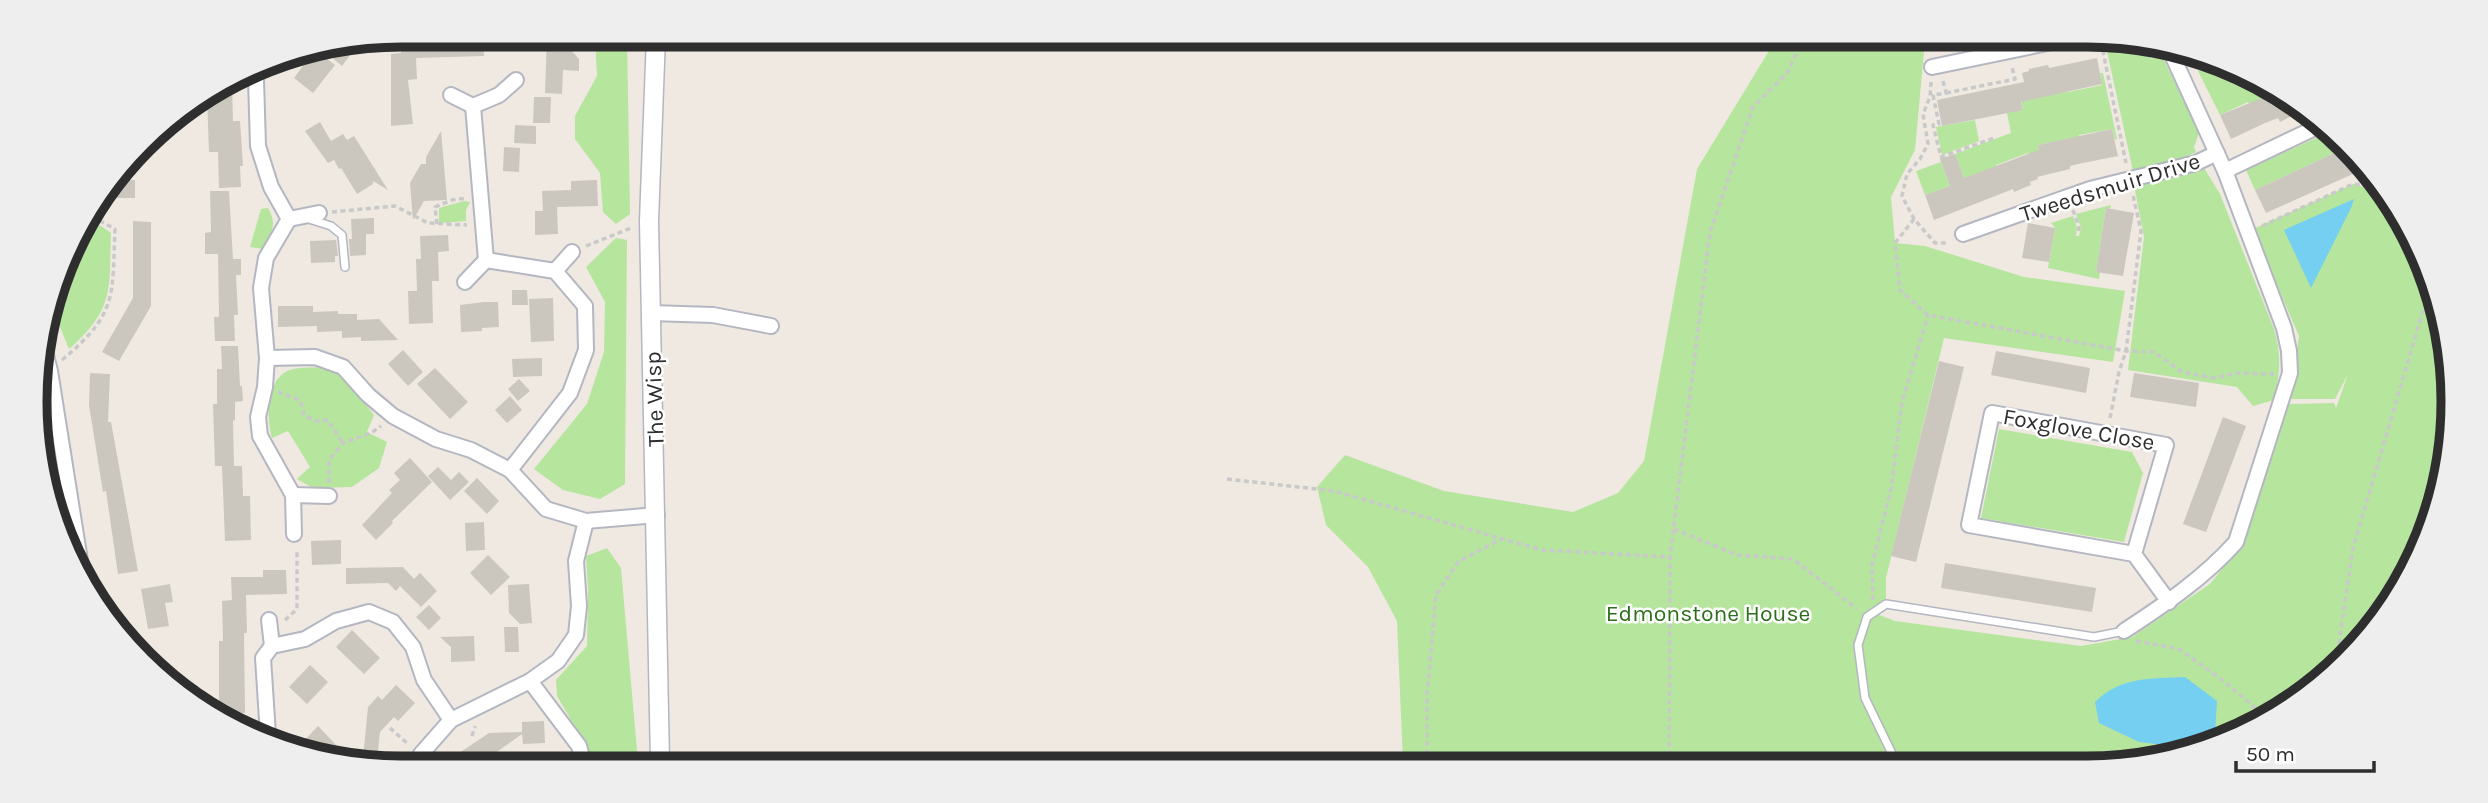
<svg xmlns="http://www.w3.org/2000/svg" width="2488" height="803" viewBox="0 0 2488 803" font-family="Karla,sans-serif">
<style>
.green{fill:#b6e59e}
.water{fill:#75cff0}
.building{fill:#cbc7bf}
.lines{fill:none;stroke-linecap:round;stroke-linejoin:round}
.service-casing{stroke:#b4b7c1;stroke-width:10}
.minor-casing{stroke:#b4b7c1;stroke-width:18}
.tertiary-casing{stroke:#b4b7c1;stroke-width:21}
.path{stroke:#c9c9c9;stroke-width:3.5;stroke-dasharray:5 3.5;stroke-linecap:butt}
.service{stroke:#fff;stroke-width:7}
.minor{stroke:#fff;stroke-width:14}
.tertiary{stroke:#fff;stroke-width:18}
.labels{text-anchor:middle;stroke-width:5;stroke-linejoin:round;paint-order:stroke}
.street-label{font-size:23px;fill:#2e2e2e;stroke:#fff}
.park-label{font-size:23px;fill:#2c6e1b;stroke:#fff}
.rim{fill:none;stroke:#2e2e2e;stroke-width:9}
</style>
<rect width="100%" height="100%" fill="#efe9e1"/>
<g class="green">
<polygon points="595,36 627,36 630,214 616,224 603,212 600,173 575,139 575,116 597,76"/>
<polygon points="1775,41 1925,41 1915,150 1891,197 1895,243 1925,246 2024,277 2125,291 2113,362 1944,338 1886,578 1886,604 1874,613 1895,621 2081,646 2132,637 2210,584 2240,546 2288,404 2334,403 2336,408 2348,374 2335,399 2290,399 2299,336 2253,229 2353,184 2387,193 2391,198 2446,330 2446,473 2404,584 2345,661 2249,730 2135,765 1897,764 1892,753 1890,764 1403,763 1397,621 1368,567 1326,525 1317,487 1345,455 1444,491 1573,512 1618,493 1644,461 1697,169"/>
<polygon points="2105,42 2143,42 2151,59 2161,54 2199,133 2194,147 2196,152 2173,163 2133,171"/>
<polygon points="2211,64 2277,92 2256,102 2258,124 2248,102 2220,115 2198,71"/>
<polygon points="2100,73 2103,73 2117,139 2115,140 2112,129 2079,135 2083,160 2072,138 2038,145 2043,169 2035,171 2028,153 1996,165 2004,188 2000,189 1992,168 1967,177 1972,200 1955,154 2011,133 2007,113 2023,109 2018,86 2069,92 2102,85"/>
<polygon points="1975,120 1979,141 1942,155 1936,127"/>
<polygon points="2327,133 2343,149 2255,190 2246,170"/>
<polygon points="1941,162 1950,186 1925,195 1916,171"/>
<path d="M2204,168l16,26 54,135c8,29 6,42 0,71l-21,6 -16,-19 -109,-17 16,-133 -10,-52z"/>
<polygon points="464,201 470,202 466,210 466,221 439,223 439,208"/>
<polygon points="2111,205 2110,209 2106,208 2096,272 2100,272 2099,279 2048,268 2055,228 2051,223 2073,216 2077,227 2076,236 2079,236 2081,228 2076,214"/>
<path d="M268,208c10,17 3,26 -5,41l-13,-2 11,-38z"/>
<path d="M85,223l16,3 10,7c-2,56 4,76 -42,116l-17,-42 21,-68z"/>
<polygon points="616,238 627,240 625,484 600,499 563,490 534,469 587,404 604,352 605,302 586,267"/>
<path d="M322,367l22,10 30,38 -7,17 20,10 -8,26 -27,19 -39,1 -16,-9 13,-12 -22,-36 -16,7c-6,-21 -6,-63 21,-69 9,-2 20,-1 29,-2z"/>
<polygon points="1999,429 2132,452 2143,473 2124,542 1981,518"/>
<polygon points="607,548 621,568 638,762 595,761 557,696 556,680 587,646 588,589 586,556"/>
</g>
<g class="water">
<polygon points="2354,199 2351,208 2311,288 2284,230"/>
<path d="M2185,677l32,24 -2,33 -12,10 -13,4 -51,-6 -40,-19 -4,-21c26,-26 56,-23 90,-25z"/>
</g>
<g class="building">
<polygon points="400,35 483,35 484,56 416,58 417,79 408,80 413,124 391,126 391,54 401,53"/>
<polygon points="547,36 558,36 579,59 579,71 563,70 562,94 545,93"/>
<polygon points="342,47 351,54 342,66 330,56 336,48"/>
<polygon points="313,52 318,52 335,65 313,93 294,78"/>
<polygon points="2097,58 2102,84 2021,102 2023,110 1942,126 1937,100 2024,82 2022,73 2029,71 2029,69 2048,65 2049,68"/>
<polygon points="232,81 233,121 240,121 243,166 240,166 241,187 219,188 218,152 209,152 207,97"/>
<polygon points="2277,92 2290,97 2304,110 2280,122 2278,118 2265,123 2231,139 2220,115"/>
<polygon points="534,97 551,97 550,123 533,123"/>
<polygon points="320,122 331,141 343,134 347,140 354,136 388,190 373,181 373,184 357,194 341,168 339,169 334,160 328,163 305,131"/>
<polygon points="515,125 536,126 536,144 514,143"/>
<polygon points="2112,129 2118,156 2078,164 2070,166 2070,169 2037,177 2038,179 2030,182 2031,185 2014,192 2013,189 1934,220 1925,195 1950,186 1940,159 1955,154 1964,178 2039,150 2038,145"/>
<polygon points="441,131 447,200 424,201 413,220 410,183 421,164 426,164 426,157"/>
<polygon points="504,147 520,148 519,172 503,171"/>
<polygon points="2343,149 2355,173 2266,213 2255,190"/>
<polygon points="118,180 135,180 135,198 104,198"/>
<polygon points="597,180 598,206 557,207 558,234 535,235 535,211 543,211 542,191 571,190 571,181"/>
<polygon points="210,191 229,191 233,259 241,259 241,275 236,275 238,315 234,315 235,341 215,341 214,317 219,317 218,254 205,254 205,233 211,232"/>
<polygon points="2106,208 2134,213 2123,276 2096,272"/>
<polygon points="374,218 374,234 366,234 366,255 350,256 349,239 352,239 351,219"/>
<polygon points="133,221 151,222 151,306 119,361 102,352 133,298"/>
<polygon points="2028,223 2055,228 2049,262 2022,258"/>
<polygon points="448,235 449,251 438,252 439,281 432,281 433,323 409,324 408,291 417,291 416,259 421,259 420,236"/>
<polygon points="336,240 338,256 335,256 335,262 311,263 310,241"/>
<polygon points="512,290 527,290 528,305 512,305"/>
<polygon points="553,298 554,341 531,342 529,299"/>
<polygon points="484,302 498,302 499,327 482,328 482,331 461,332 460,305"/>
<polygon points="278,306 313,306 313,312 338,311 338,314 357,314 357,320 379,319 398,340 361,341 361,337 342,338 342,331 317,332 317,326 278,327"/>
<polygon points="221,346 238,346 240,386 242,386 243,401 235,402 235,420 233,421 234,466 242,466 243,496 250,496 251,540 225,541 222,466 215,466 213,404 217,404 217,369 222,369"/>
<polygon points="403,350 423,372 408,386 388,364"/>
<polygon points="1996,351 2090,368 2086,393 1991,375"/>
<polygon points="542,358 542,376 513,377 512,359"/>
<polygon points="1939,361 1964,367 1916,562 1891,556"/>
<polygon points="435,368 468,402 450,419 417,384"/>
<polygon points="90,373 110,374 108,422 111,422 138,571 118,574 106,491 103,492 89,405"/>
<polygon points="2134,373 2199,383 2196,407 2130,397"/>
<polygon points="519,379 530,391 518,401 508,389"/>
<polygon points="510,396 522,410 507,423 495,410"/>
<polygon points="2223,417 2246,426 2206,532 2183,524"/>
<polygon points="410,458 432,482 392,521 393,523 376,540 362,525 392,493 389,490 400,480 394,473"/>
<polygon points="438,467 451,480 459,472 469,482 450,500 428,476"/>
<polygon points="477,478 499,501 487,514 464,491"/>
<polygon points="484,522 485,550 466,551 465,523"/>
<polygon points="341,540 341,564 312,565 311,541"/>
<polygon points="488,555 510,577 491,595 470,573"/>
<polygon points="1945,563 2096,588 2092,612 1941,588"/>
<polygon points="403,567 414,579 420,573 437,591 421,607 400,586 396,591 388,583 346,584 346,568"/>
<polygon points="263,570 286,570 287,594 246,595 247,633 244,633 245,713 219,714 219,641 223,641 222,601 232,600 231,577 263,577"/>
<polygon points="170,584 173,602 165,603 169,626 148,629 141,589"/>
<polygon points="529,584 532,623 520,624 509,613 508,585"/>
<polygon points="429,605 441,618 429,630 416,617"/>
<polygon points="504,627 518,627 519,652 505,652"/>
<polygon points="352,630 380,658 364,674 336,647"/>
<polygon points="474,636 475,661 451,662 451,647 440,637"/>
<polygon points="310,665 328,682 307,704 289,687"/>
<polygon points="396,685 415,703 398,721 394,717 380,732 377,759 363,758 368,707 378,696 382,700"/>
<polygon points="544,721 545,743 523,744 522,734 484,761 447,761 489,733 522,732 522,722"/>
<polygon points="318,726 341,750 330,761 311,753 301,744"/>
</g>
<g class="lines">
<g class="service-casing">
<g id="service">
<polyline points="306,218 331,226 342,235 345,267"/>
<polyline points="106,614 113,613"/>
<polyline points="1897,764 1865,698 1858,645 1867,617 1886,604 2094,637 2124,631"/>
</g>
</g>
<g class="minor-casing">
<g id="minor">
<polyline points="259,64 256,79 258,146 271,187 289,219 266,258 261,288 267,358 265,387 258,417 260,436 293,495 294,534"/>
<polyline points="1932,67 2052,42"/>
<polyline points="451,95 473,106"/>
<polyline points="2225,171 2319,126"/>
<polyline points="289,219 319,213"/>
<polyline points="1963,234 2090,189 2196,163 2217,153"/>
<polyline points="555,271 572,252"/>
<polyline points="465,282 486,260"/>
<polyline points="651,313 713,315 771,326"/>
<polyline points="42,340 50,371 82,573"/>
<polyline points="267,358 315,357 343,367 368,395 393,416 436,439 471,450 510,470 546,509 586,521 657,515"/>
<polyline points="510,470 570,393 586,350 585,306 555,271 486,260 473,106 499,95 516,80"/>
<polyline points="293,495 329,496"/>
<polyline points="2134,554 2166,445 1992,413 1969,525 2134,554 2169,602"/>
<polyline points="269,620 272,646"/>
<path d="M2124,631c40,-26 80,-53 112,-89l54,-169 -1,-22 -5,-23 -59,-157 -57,-125"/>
<polyline points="530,681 579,746 583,761"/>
<polyline points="268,735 263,658 272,646 305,639 336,621 369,612 393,622 413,647 424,680 451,720"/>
<polyline points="418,761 421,754 451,720 530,681 558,661 576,635 579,606 576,561 586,521"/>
</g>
</g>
<g class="tertiary-casing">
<polyline id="tertiary" points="656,36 649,221 660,762"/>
</g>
<g class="path">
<polyline points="2101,42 2126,163"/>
<polyline points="274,68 283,67 289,64 297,69"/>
<polyline points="1943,81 1946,93 1933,95 1939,124 1933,125 1941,157 1994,138"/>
<polyline points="1931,82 1930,97 1923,114 1928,144 1920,159 1907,174 1902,196 1914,219 1935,243 1949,243"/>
<polyline points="1946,93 2015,79 2012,67"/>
<polyline points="2073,210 2079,227 2078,234"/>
<polyline points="332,212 395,206 428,223 467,225"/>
<polyline points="1914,219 1895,243 1900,290 1928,315 2126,351 2154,352 2182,372 2214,378 2238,373 2274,374"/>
<polyline points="437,224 435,207 452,200 467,198"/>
<polyline points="2262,226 2353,184 2380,187"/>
<polyline points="586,246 631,228"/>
<path d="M62,360c56,-47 50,-63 53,-131l-15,-8 -12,-1"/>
<polyline points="278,392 300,400 304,415 315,421 328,420 343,443"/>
<polyline points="2110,418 2119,372 2126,351 2141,231 2133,195"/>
<polyline points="1227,479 1334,491 1542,550 1670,557"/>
<polyline points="329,483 329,460 343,443 371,433 381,426"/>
<polyline points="1674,529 1737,555 1793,559 1857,609"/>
<polyline points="1873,600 1872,565 1891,489 1902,402 1928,315"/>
<polyline points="285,620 297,609 297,550"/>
<polyline points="2136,641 2179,649 2221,679 2266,717"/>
<polyline points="2335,669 2353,548 2429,290"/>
<polyline points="390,728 408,744"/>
<polyline points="472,736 475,726"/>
<polyline points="1427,763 1427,695 1436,595 1458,562 1501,539"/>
<polyline points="1669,764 1670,557 1710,232 1753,107 1787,73 1803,41"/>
</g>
<use href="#service" class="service"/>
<use href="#minor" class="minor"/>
<use href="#tertiary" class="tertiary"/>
</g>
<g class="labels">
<g class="street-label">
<text transform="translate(2110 187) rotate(-17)" y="8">Tweedsmuir Drive</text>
<text transform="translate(654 399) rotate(-92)" y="8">The Wisp</text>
<text transform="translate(2079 429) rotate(10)" y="8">Foxglove Close</text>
</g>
<g class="park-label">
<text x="1708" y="621">Edmonstone House</text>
</g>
</g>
<path d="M0 0H2488V803H0ZM401 47H2087A354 354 0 0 1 2441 401V402A354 354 0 0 1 2087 756H401A354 354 0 0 1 47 402V401A354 354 0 0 1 401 47Z" fill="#eee" fill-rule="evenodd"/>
<path class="rim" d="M401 47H2087A354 354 0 0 1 2441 401V402A354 354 0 0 1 2087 756H401A354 354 0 0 1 47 402V401A354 354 0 0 1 401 47Z"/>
<path d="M2236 761v10h138v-10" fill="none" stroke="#2e2e2e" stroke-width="3.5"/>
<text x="2246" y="761" font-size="21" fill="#2e2e2e" stroke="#ffffff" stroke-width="5" paint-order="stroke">50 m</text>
</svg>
